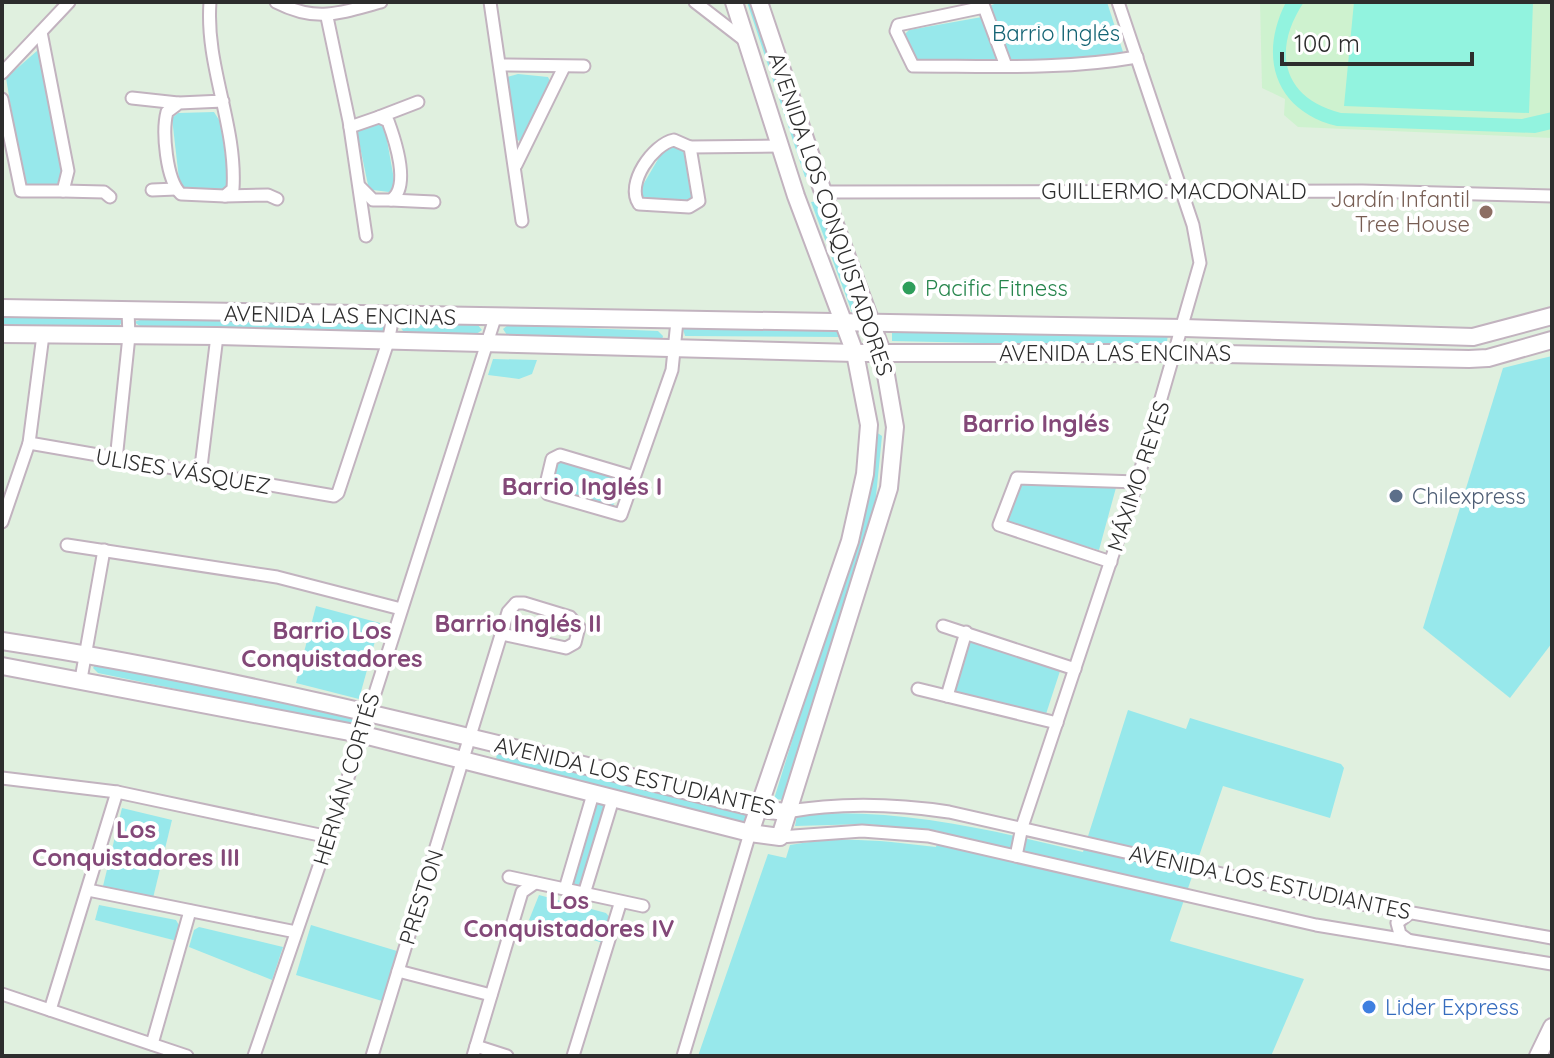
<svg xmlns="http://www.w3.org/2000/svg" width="1554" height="1058" viewBox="0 0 1554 1058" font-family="Quicksand,sans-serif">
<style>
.education{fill:#cef2cf}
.green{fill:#97e8eb}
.pitch{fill:#92f3df}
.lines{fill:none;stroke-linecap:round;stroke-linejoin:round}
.street-casing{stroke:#c2b3bf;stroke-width:15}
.secondary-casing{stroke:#c2b3bf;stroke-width:20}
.street{stroke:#fff;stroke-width:11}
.secondary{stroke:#fff;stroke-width:16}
.education-dot{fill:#8d6e63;stroke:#fff;stroke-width:3}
.leisure-dot{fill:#2e9e5b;stroke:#fff;stroke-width:3}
.service-dot{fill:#5c6f8a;stroke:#fff;stroke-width:3}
.shop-dot{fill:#3f7fe0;stroke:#fff;stroke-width:3}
.labels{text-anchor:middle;stroke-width:8;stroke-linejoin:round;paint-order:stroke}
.park-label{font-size:22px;fill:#146474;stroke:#fff}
.street-label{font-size:22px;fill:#2d2d2d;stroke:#fff}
.education-label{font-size:22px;fill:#785e54;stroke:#fff;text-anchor:end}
.leisure-label{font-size:22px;fill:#27864d;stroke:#fff;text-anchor:start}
.service-label{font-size:22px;fill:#4e5e75;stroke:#fff;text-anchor:start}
.shop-label{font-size:22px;fill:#366cbe;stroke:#fff;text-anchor:start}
.neighbourhood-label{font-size:24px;font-weight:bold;fill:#834878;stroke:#fff}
</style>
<rect width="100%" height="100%" fill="#e0f0df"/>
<polygon class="education" points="1260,2 1552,2 1552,138 1298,127 1284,115 1285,99 1262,88"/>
<g class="green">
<polygon points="747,2 759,2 814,176 805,177"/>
<polygon points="1000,2 1107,2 1123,52 1086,63 1012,64 989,6"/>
<polygon points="982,17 1000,61 916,63 905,34 909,30"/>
<polygon points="38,50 62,175 56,186 30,187 23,180 6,78"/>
<polygon points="518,74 548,77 551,83 521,141 516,140 506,83 507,77"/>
<polygon points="214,112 221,123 229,186 220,192 180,188 172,118 178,113"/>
<polygon points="379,124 385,129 395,185 389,192 373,190 368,185 357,132 368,125"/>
<path d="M673,146l9,3c6,10 14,41 9,52l-49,-2 -2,-9 24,-41z"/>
<polygon points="820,201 857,310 853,315 811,202"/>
<polygon points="2,316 119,318 123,321 118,327 2,325"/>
<polygon points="146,318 384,324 386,325 385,333 143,328 134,322"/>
<polygon points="406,323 477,324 482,330 475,335 405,334 401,328"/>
<polygon points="508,325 658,331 663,336 662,340 650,341 507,335 503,329"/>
<polygon points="687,326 838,331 840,337 685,336 683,329"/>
<polygon points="892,331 1168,335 1166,347 892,341"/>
<polygon points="1552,356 1552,643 1510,698 1423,628 1503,368"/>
<polygon points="493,359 537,360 532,374 519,379 488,375"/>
<polygon points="876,432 882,436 875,506 784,800 774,799 865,506"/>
<polygon points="561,459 619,477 622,485 612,508 551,490 556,461"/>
<polygon points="1021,482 1117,484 1099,550 1010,525 1005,521"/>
<polygon points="316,606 380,623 359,699 296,683"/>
<polygon points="968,639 1061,668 1046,714 953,692"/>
<polygon points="96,663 357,716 358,722 346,724 98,673 93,668"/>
<path d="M1128,710l58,19 4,-11 151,46 3,4 -14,50 -107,-32 -53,155 134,38 -33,77h-573l70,-202 18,4 4,-13c49,-10 97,-4 146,2l4,-16 -74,-7 -71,2 2,-11c99,-8 191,14 286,37z"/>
<polygon points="497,751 750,811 747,823 496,761"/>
<polygon points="598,802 606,805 580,884 575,887 572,881"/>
<polygon points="122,808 172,820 153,898 103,886"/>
<polygon points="539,895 606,913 611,919 603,943 529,920"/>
<polygon points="99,905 176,920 180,927 177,941 95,920"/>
<polygon points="311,925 397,951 382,1001 296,975"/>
<polygon points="199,927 283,947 272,980 189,947 194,930"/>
</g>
<g class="pitch">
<path d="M1286,2h18c-32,47 -23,96 37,111l181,6 30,-7v17l-17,4 -198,-7c-62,-15 -79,-69 -51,-124z"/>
<polygon points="1354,2 1533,2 1529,113 1344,106"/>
</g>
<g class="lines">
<g class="street-casing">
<g id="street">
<path d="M210,2c-5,64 27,123 23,187l-8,7 -44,-2c-15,-14 -19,-63 -14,-82l12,-9 44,-2"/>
<path d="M276,2c41,21 64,11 105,0"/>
<polyline points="490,2 522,221"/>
<polyline points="695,2 748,43"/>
<polyline points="327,17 349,121 366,236"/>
<polyline points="500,65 584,66"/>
<path d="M1006,66l-22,-59 -86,18 -2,6 17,35c75,0 150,4 224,-9"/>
<polyline points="2,73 69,2"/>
<polyline points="132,98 178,103"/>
<polyline points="2,99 21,191 63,191 68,171 41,32"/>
<polyline points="379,117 418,102"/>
<path d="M350,127l29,-10 9,4c7,19 23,66 3,79h-18l-13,-13"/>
<path d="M674,140l16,7 9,54 -10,6 -50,-3c-14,-20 14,-60 35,-64z"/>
<polyline points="690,147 780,146"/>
<polyline points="516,165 564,67"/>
<polyline points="152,190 176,189"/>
<polyline points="63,191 104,192 110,197"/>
<polyline points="823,192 1362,191 1552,196"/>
<polyline points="225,196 268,195 277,199"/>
<polyline points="391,200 434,202"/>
<polyline points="29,443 334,496 338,493 388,342 393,317"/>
<polyline points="116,460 129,336 128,311"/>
<polyline points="200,475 217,336"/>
<polyline points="634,477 560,455 552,459 546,484 548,494 621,515 672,370 677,321"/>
<polyline points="2,522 29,443 43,335"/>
<polyline points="67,545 277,577 401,609"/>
<polyline points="1111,562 999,525 1017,478 1137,482"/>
<polyline points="943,626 1075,669"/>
<polyline points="81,679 104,550"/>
<polyline points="918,689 1057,723"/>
<polyline points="947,696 966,632"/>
<polyline points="2,778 117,792 329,837"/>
<path d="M786,812c55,-10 109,-8 163,0l374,85 229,41"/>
<polyline points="780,837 862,831 928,836 1316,925 1552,964"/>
<polyline points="1016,856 1022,827 1137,482 1200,263 1193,225 1118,2"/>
<polyline points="509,877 643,906"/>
<polyline points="565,889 593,794"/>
<polyline points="88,890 296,932"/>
<polyline points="584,894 613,799"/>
<polyline points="1408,940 1400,934 1397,923 1410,913"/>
<polyline points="398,971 491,995"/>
<polyline points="2,994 187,1056"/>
<polyline points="50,1010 117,792"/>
<polyline points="152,1044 190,911"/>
<polyline points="476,1046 507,1056"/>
<polyline points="254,1056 329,837 495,318"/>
<polyline points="372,1056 508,612 516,603 524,603 570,617 579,627 575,643 566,648 502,634"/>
<polyline points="473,1056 522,892 535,883"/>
<polyline points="573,1056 620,904"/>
<polyline points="683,1056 750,833"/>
</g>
</g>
<g class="secondary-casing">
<g id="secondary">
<polyline points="734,2 796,196 855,353 869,425 865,474 850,541 750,833"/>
<polyline points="2,308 1184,328 1473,337 1552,316"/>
<polyline points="2,334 217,336 855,353 1176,353 1469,359 1488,358 1552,340"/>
<path d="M2,641c256,39 506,106 758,168l26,3"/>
<polyline points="2,666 360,734 750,833 780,837 889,488 895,427 882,352 823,192 759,2"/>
<polyline points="1538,1056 1552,1027"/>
</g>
</g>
<use href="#street" class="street"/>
<use href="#secondary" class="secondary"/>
</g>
<circle class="education-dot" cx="1486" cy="212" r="8"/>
<circle class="leisure-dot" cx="909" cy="288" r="8"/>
<circle class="service-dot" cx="1396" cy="496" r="8"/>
<circle class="shop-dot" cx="1369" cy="1007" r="8"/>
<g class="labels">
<g class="park-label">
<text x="1056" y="41">Barrio Inglés</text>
</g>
<g class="street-label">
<text x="1174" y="199">GUILLERMO MACDONALD</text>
<text transform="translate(831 214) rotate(71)" y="8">AVENIDA LOS CONQUISTADORES</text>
<text transform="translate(340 315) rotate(1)" y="8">AVENIDA LAS ENCINAS</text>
<text x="1115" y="361">AVENIDA LAS ENCINAS</text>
<text transform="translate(183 471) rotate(10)" y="8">ULISES VÁSQUEZ</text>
<text transform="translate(1138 476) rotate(-72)" y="8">MÁXIMO REYES</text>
<text transform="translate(635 776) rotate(13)" y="8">AVENIDA LOS ESTUDIANTES</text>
<text transform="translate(346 779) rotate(-73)" y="8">HERNÁN CORTÉS</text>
<text transform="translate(1270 882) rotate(12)" y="8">AVENIDA LOS ESTUDIANTES</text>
<text transform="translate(421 897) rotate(-72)" y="8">PRESTON</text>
</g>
<g class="education-label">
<text x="1470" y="207">Jardín Infantil<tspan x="1470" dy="25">Tree House</tspan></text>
</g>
<g class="leisure-label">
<text x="925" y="296">Pacific Fitness</text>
</g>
<g class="service-label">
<text x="1412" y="504">Chilexpress</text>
</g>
<g class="shop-label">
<text x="1385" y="1015">Lider Express</text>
</g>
<g class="neighbourhood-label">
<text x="1036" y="432">Barrio Inglés</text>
<text x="582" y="495">Barrio Inglés I</text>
<text x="518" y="632">Barrio Inglés II</text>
<text x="332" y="639">Barrio Los<tspan x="332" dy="28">Conquistadores</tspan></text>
<text x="136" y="838">Los<tspan x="136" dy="28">Conquistadores III</tspan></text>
<text x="569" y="909">Los<tspan x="569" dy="28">Conquistadores IV</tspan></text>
</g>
</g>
<rect width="1554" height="1058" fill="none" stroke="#2d2d2d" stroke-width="8"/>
<path d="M1282 52v12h190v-12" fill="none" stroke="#2d2d2d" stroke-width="4"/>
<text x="1294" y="52" font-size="24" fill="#2d2d2d" stroke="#ffffff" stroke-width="6" paint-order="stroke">100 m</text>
</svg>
